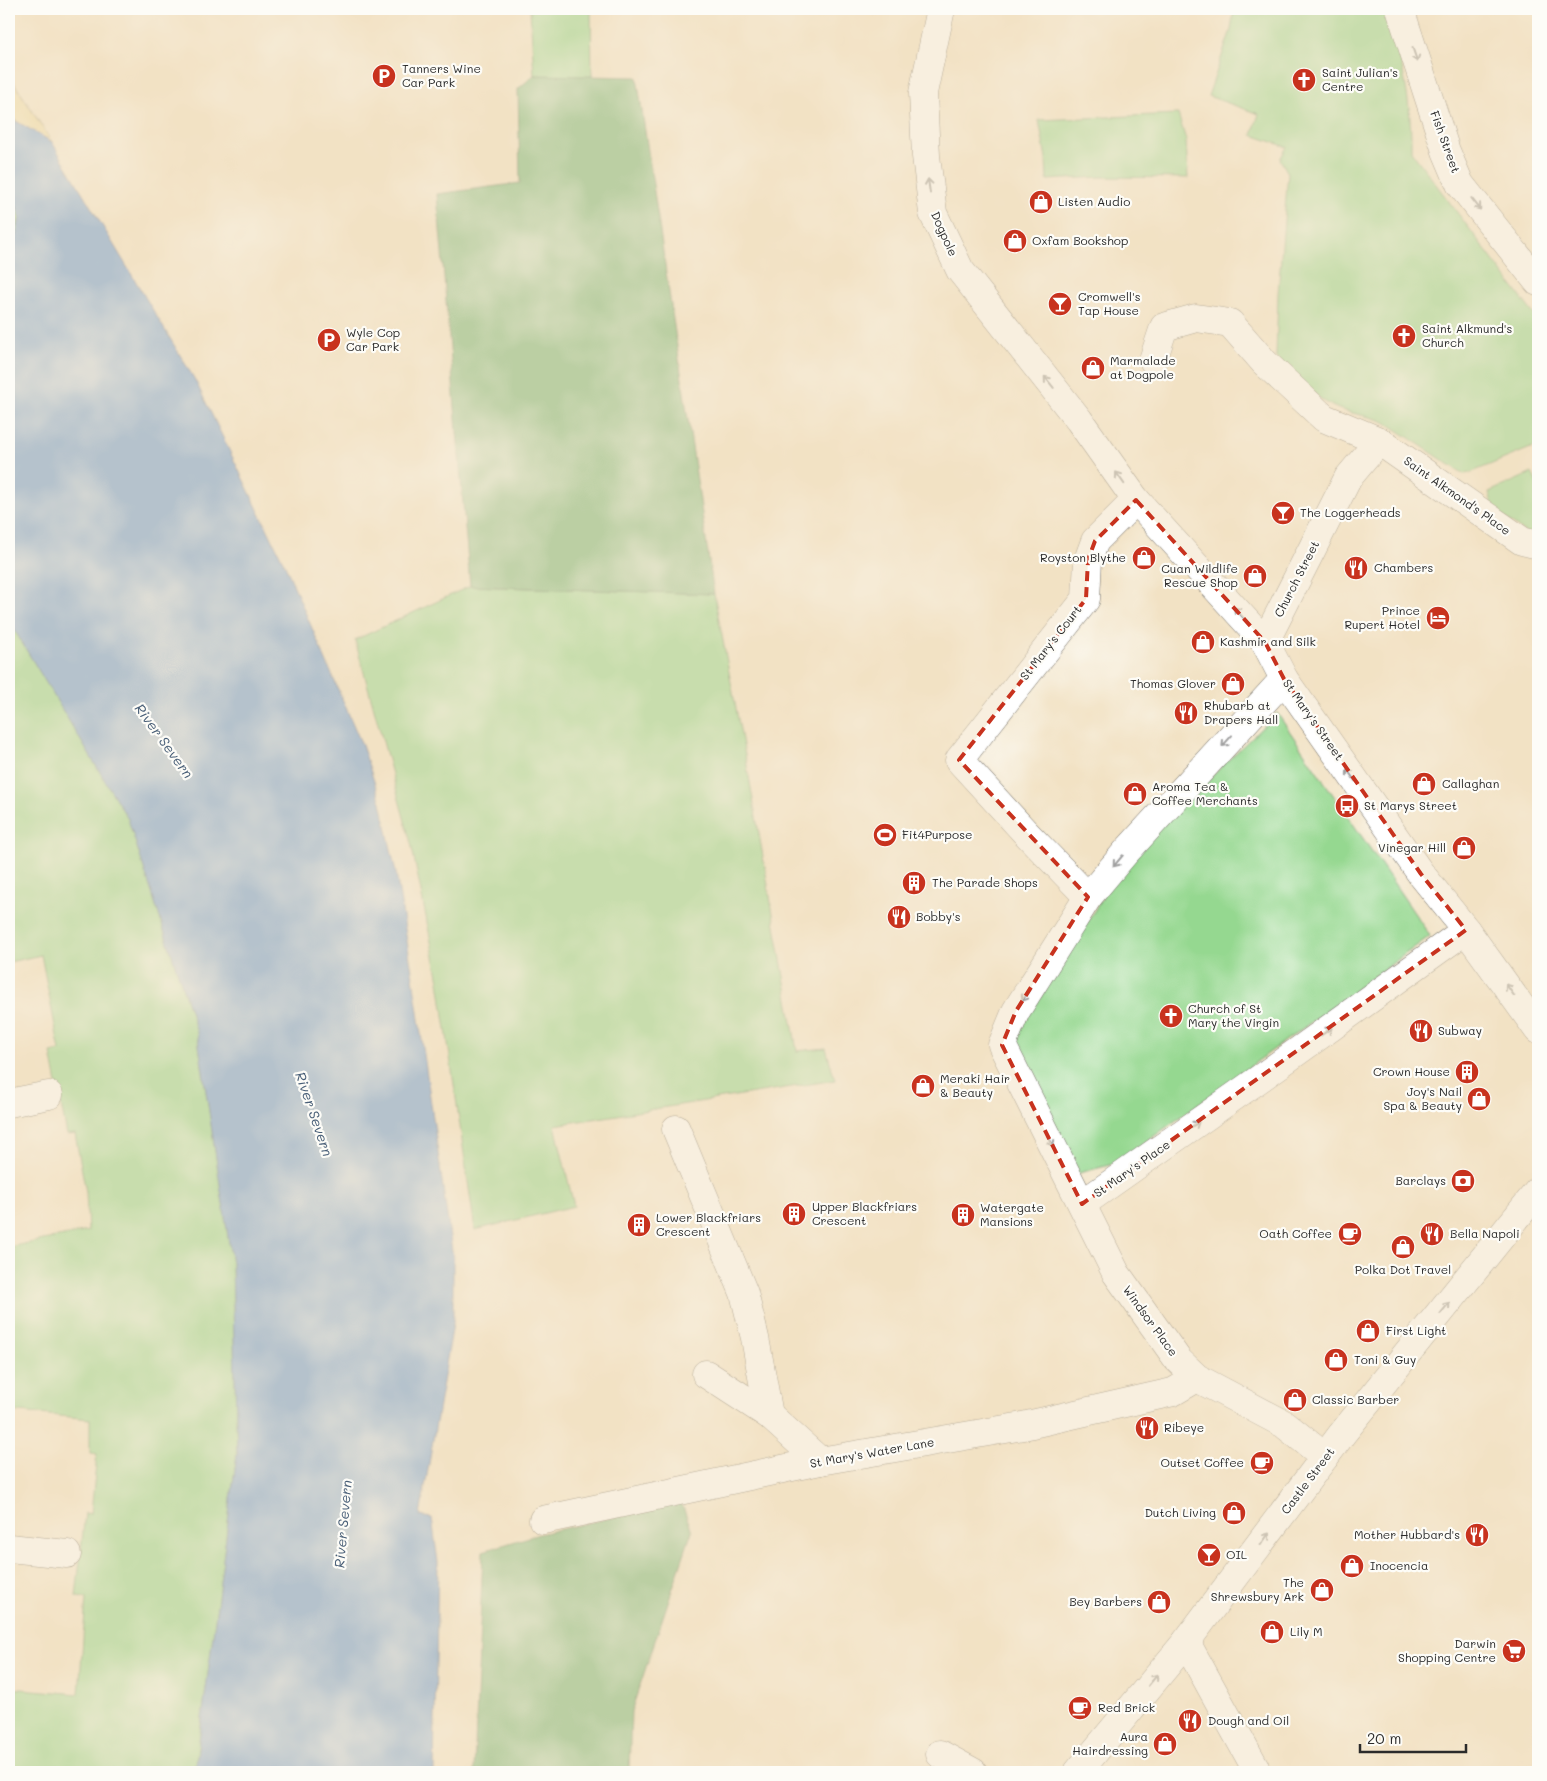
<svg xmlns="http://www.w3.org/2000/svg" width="1547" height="1781" viewBox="0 0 1547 1781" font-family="Mali,sans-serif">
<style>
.green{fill:#95d890;stroke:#60825e}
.forest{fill:#78b87a;stroke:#527252}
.sand{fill:#eeda9e;stroke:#8c8264}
.water{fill:#6c9cd5;stroke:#4c6480}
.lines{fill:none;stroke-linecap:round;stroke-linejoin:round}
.minor-casing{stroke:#716b61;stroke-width:29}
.minor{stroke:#fff;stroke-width:28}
.oneway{stroke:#a0a0a0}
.marked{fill:none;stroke:#c8321e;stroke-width:4;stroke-dasharray:10 6;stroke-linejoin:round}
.labels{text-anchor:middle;stroke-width:4.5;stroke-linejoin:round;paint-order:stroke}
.poi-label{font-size:12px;fill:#2b2b2b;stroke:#fdfcf7;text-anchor:start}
.street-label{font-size:12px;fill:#2b2b2b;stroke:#fdfcf7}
.water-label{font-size:14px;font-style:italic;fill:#485e77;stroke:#fdfcf7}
</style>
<rect width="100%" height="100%" fill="#fdfcf7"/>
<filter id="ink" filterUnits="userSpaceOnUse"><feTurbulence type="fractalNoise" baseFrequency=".02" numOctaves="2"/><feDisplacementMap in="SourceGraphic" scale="10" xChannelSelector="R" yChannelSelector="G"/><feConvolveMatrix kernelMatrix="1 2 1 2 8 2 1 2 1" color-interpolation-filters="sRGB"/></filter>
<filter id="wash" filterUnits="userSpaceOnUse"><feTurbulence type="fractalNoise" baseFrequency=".0096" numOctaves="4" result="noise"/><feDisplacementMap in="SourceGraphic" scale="20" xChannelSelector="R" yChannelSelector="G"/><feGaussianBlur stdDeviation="1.12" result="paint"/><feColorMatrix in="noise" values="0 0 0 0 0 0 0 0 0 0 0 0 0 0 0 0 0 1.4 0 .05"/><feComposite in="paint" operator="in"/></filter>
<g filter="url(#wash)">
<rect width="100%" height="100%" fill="#f2e2c4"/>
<g class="green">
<polygon points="530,9 591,9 592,77 534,75"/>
<path d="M1234,9h152c15,46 26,93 25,142l127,169v125l-68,28 -6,1 -79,-52c-16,-7 -38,-8 -53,-16 -21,-12 -40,-30 -56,-49l2,-63 10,-121 -8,-14 7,-12 -35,-12 7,-21 -51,-18 23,-66z"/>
<polygon points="1178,114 1186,140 1188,178 1100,177 1047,180 1046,158 1039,120"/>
<polygon points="9,192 12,193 20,217 16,235 9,239"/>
<polygon points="1532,473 1538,485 1538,533 1527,534 1494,510 1489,492"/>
<polygon points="470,586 714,594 748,771 797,1051 826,1048 835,1080 555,1125 574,1206 475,1230 439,981 411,843 355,640"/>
<polygon points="9,621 128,819 197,1032 232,1263 237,1454 195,1772 9,1772 9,1688 79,1694 86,1598 76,1597 85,1513 91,1514 97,1454 90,1453 90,1419 9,1411 9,1247 88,1231 86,1192 75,1134 67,1135 51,1053 60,1051 41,955 9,962"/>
<polygon points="1277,713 1430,936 1117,1163 1068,1176 1010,1046 1127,858"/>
</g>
<g class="forest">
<polygon points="534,75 637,77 714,594 470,586 437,194 520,183 518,89"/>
<polygon points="681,1502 692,1531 631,1712 629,1772 474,1772 483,1551 539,1534"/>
</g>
<polygon class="sand" points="9,75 52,142 9,117"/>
<polygon class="water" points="9,117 52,142 195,380 285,565 362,745 381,802 396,873 414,984 453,1258 453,1324 420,1516 432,1518 438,1562 434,1772 195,1772 237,1454 232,1263 197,1032 128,819 9,621 9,239 16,235 20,217 12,193 9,192"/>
</g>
<g filter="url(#ink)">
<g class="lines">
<g class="minor-casing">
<g id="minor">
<polyline points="941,9 923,93 926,156 933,213 960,270 1079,420 1136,500 1265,642 1284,679 1421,874 1466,930 1538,1030"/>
<polyline points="1400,9 1446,151 1460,184 1538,282"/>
<polyline points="1153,360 1164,327 1196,318 1230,323 1264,362 1324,418 1379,441 1522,541 1538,545"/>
<polyline points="1265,642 1348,478 1379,441"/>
<polyline points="1284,679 1125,853 1088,897 1016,1011 1002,1045 1116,1273 1178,1360 1197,1378 1284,1424 1325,1457"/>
<polyline points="1088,897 1025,832 959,760 1086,599 1088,560 1095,541 1136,500"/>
<polyline points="9,1103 49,1095"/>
<polyline points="676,1129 744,1293 755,1338 769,1415"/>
<polyline points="1082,1204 1262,1077 1466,930"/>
<polyline points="706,1374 769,1415 820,1461"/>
<polyline points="543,1520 820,1461 1023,1426 1173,1392 1197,1378"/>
<polyline points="9,1548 67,1554"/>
<polyline points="1186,1642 1255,1767 1256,1772"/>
<polyline points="940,1754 973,1772"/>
<polyline points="1078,1772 1186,1642 1342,1434 1538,1191"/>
</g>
</g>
<use href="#minor" class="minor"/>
</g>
<defs><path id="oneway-shaft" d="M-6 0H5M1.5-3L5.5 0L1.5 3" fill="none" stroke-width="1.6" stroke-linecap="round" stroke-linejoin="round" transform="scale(1.25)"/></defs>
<g class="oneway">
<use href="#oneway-shaft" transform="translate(1415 55) rotate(71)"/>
<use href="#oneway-shaft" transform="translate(929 186) rotate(-98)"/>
<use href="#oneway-shaft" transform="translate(1476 204) rotate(52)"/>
<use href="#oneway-shaft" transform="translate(1049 382) rotate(-129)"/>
<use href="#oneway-shaft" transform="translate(1120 478) rotate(-125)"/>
<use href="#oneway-shaft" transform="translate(1239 613) rotate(-132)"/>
<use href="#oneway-shaft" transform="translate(1227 741) rotate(132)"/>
<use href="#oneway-shaft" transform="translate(1351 775) rotate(-125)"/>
<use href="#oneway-shaft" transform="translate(1118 861) rotate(130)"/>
<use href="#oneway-shaft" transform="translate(1510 990) rotate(-126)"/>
<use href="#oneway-shaft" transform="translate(1026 995) rotate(122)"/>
<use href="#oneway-shaft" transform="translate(1326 1032) rotate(-35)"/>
<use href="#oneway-shaft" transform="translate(1193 1126) rotate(-35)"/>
<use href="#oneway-shaft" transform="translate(1050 1140) rotate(63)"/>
<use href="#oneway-shaft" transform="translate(1445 1308) rotate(-51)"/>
<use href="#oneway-shaft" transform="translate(1265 1539) rotate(-54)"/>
<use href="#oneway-shaft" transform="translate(1153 1680) rotate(-50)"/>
</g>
</g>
<path d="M0 0H1547V1781H0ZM1136,500l129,142 19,37 137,195 45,56 -384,274 -80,-159 14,-34 72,-114 -129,-137 127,-161 2,-39 7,-19z" fill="#f2e2c4" fill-opacity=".55" fill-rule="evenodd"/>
<path class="marked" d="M1136,500l129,142 19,37 137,195 45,56 -384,274 -80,-159 14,-34 72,-114 -129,-137 127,-161 2,-39 7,-19z"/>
<defs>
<g id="parking-disc" transform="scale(1.25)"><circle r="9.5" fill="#c8321e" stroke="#fdfcf7"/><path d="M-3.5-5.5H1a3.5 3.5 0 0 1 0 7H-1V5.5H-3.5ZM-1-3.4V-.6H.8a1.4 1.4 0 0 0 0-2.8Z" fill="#fff"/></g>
<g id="church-disc" transform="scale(1.25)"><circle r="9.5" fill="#c8321e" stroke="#fdfcf7"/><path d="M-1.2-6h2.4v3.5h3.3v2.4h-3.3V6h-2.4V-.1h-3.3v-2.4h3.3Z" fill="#fff"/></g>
<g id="shop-disc" transform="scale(1.25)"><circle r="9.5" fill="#c8321e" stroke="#fdfcf7"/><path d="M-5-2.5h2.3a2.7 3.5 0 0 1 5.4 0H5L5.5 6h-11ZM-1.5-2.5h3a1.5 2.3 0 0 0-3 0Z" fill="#fff"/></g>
<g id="bar-disc" transform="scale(1.25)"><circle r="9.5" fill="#c8321e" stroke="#fdfcf7"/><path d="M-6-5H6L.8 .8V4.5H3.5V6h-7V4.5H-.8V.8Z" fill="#fff"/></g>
<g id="restaurant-disc" transform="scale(1.25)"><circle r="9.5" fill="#c8321e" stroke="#fdfcf7"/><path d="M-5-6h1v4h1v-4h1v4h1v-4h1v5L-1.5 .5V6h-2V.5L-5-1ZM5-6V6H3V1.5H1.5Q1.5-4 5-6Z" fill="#fff"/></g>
<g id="hotel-disc" transform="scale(1.25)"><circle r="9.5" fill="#c8321e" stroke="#fdfcf7"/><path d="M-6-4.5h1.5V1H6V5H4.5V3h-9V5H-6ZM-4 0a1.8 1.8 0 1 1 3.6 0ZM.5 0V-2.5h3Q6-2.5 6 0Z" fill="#fff"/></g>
<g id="bus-disc" transform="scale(1.25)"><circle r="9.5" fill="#c8321e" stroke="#fdfcf7"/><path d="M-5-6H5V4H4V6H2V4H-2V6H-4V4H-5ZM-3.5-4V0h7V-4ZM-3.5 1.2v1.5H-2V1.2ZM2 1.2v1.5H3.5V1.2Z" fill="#fff"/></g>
<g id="stadium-disc" transform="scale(1.25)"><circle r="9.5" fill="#c8321e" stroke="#fdfcf7"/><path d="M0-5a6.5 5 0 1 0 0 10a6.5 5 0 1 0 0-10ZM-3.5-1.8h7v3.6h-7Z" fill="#fff"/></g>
<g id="building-disc" transform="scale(1.25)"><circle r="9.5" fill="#c8321e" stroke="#fdfcf7"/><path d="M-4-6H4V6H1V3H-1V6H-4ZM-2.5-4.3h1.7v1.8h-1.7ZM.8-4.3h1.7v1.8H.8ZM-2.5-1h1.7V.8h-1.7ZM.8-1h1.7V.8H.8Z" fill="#fff"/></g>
<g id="bank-disc" transform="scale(1.25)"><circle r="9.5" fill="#c8321e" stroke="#fdfcf7"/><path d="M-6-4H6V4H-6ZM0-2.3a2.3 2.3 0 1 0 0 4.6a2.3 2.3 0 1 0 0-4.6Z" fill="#fff"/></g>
<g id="cafe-disc" transform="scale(1.25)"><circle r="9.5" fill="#c8321e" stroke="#fdfcf7"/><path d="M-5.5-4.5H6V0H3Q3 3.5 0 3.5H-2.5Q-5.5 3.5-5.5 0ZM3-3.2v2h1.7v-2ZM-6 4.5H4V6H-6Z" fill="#fff"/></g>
<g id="supermarket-disc" transform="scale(1.25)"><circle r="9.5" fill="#c8321e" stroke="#fdfcf7"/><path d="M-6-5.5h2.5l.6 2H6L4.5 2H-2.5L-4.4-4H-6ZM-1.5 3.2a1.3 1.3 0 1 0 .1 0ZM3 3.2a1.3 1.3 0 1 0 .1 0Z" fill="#fff"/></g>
</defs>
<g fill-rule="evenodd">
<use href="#parking-disc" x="384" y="76"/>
<use href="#church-disc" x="1304" y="80"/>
<use href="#shop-disc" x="1041" y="202"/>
<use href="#shop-disc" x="1015" y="241"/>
<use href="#bar-disc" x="1060" y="304"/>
<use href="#church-disc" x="1404" y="336"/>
<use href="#parking-disc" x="329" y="340"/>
<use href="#shop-disc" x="1093" y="368"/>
<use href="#bar-disc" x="1283" y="513"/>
<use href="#shop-disc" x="1144" y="558"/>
<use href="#restaurant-disc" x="1356" y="568"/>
<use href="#shop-disc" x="1255" y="576"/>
<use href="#hotel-disc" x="1438" y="618"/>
<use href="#shop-disc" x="1203" y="642"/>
<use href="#shop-disc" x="1233" y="684"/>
<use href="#restaurant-disc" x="1186" y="713"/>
<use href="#shop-disc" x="1424" y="784"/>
<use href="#shop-disc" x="1135" y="794"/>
<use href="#bus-disc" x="1347" y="806"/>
<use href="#stadium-disc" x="885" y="835"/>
<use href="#shop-disc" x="1464" y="848"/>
<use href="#building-disc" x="914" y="883"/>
<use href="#restaurant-disc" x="899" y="917"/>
<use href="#church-disc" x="1171" y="1016"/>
<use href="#restaurant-disc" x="1421" y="1031"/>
<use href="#building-disc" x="1467" y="1072"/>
<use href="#shop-disc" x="923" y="1086"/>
<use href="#shop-disc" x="1479" y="1099"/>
<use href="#bank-disc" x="1463" y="1181"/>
<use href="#building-disc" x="794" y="1214"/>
<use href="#building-disc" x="963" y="1215"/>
<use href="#building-disc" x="639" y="1225"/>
<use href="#cafe-disc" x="1350" y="1234"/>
<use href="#restaurant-disc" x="1432" y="1234"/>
<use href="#shop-disc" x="1403" y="1247"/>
<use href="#shop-disc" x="1368" y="1331"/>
<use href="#shop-disc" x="1336" y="1360"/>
<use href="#shop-disc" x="1295" y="1400"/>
<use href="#restaurant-disc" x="1147" y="1428"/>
<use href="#cafe-disc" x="1262" y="1463"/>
<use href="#shop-disc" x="1234" y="1513"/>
<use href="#restaurant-disc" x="1477" y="1535"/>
<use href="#bar-disc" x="1209" y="1555"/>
<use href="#shop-disc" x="1352" y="1566"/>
<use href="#shop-disc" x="1322" y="1590"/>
<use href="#shop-disc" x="1159" y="1602"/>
<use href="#shop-disc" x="1272" y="1632"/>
<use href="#supermarket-disc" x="1514" y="1651"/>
<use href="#cafe-disc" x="1080" y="1708"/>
<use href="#restaurant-disc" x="1190" y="1721"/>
<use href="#shop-disc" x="1165" y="1744"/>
</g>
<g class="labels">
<g class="poi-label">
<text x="402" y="73">Tanners Wine<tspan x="402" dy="14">Car Park</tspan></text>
<text x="1322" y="77">Saint Julian's<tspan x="1322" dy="14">Centre</tspan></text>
<text x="1058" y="206">Listen Audio</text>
<text x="1032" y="245">Oxfam Bookshop</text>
<text x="1078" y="301">Cromwell's<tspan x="1078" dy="14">Tap House</tspan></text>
<text x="1422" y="333">Saint Alkmund's<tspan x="1422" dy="14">Church</tspan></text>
<text x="346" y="337">Wyle Cop<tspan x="346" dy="14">Car Park</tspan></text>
<text x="1110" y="365">Marmalade<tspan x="1110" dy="14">at Dogpole</tspan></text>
<text x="1300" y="517">The Loggerheads</text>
<text x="1126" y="562" text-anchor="end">Royston Blythe</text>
<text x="1374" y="572">Chambers</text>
<text x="1238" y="573" text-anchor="end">Cuan Wildlife<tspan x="1238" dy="14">Rescue Shop</tspan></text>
<text x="1420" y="615" text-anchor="end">Prince<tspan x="1420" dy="14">Rupert Hotel</tspan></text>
<text x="1220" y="646">Kashmir and Silk</text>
<text x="1216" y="688" text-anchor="end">Thomas Glover</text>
<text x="1204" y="710">Rhubarb at<tspan x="1204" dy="14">Drapers Hall</tspan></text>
<text x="1442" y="788">Callaghan</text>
<text x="1152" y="791">Aroma Tea &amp;<tspan x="1152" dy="14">Coffee Merchants</tspan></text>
<text x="1364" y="810">St Marys Street</text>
<text x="902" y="839">Fit4Purpose</text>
<text x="1446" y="852" text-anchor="end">Vinegar Hill</text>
<text x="932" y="887">The Parade Shops</text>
<text x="916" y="921">Bobby's</text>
<text x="1188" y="1013">Church of St<tspan x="1188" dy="14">Mary the Virgin</tspan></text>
<text x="1438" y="1035">Subway</text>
<text x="1450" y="1076" text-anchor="end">Crown House</text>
<text x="940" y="1083">Meraki Hair<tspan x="940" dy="14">&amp; Beauty</tspan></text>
<text x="1462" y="1096" text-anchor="end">Joy's Nail<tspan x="1462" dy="14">Spa &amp; Beauty</tspan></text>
<text x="1446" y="1185" text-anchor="end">Barclays</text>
<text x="812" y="1211">Upper Blackfriars<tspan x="812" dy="14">Crescent</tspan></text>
<text x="980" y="1212">Watergate<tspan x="980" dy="14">Mansions</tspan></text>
<text x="656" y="1222">Lower Blackfriars<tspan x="656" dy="14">Crescent</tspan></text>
<text x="1332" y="1238" text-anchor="end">Oath Coffee</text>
<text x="1450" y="1238">Bella Napoli</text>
<text x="1403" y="1274" text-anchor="middle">Polka Dot Travel</text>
<text x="1386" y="1335">First Light</text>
<text x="1354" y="1364">Toni &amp; Guy</text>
<text x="1312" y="1404">Classic Barber</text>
<text x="1164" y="1432">Ribeye</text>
<text x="1244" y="1467" text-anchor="end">Outset Coffee</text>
<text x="1216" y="1517" text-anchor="end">Dutch Living</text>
<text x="1460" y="1539" text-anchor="end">Mother Hubbard's</text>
<text x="1226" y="1559">OIL</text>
<text x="1370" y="1570">Inocencia</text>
<text x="1304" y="1587" text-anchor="end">The<tspan x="1304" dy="14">Shrewsbury Ark</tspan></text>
<text x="1142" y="1606" text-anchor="end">Bey Barbers</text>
<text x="1290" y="1636">Lily M</text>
<text x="1496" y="1648" text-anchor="end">Darwin<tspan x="1496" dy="14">Shopping Centre</tspan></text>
<text x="1098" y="1712">Red Brick</text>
<text x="1208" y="1725">Dough and Oil</text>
<text x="1148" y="1741" text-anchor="end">Aura<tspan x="1148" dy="14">Hairdressing</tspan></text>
</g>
<g class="street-label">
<text transform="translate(1445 142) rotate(70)" y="4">Fish Street</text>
<text transform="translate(944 234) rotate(66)" y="4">Dogpole</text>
<text transform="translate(1457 496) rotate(35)" y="4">Saint Alkmond's Place</text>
<text transform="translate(1297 579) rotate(-63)" y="4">Church Street</text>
<text transform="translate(1051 643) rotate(-52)" y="4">St Mary's Court</text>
<text transform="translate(1313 720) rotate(55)" y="4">St Mary's Street</text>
<text transform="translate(1132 1169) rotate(-35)" y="4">St Mary's Place</text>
<text transform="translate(1150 1321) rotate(54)" y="4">Windsor Place</text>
<text transform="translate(872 1453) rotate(-10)" y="4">St Mary's Water Lane</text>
<text transform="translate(1308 1481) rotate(-53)" y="4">Castle Street</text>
</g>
<g class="water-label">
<text transform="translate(164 741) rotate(54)" y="5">River Severn</text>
<text transform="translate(314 1114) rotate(71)" y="5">River Severn</text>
<text transform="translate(343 1524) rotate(-85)" y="5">River Severn</text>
</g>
</g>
<rect width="1547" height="1781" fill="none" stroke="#fdfcf7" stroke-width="30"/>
<path d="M1360 1744v8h106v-8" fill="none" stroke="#2b2b2b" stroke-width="2.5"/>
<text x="1367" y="1744" font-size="15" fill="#2b2b2b" stroke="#fdfcf7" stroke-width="4" paint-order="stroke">20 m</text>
</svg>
